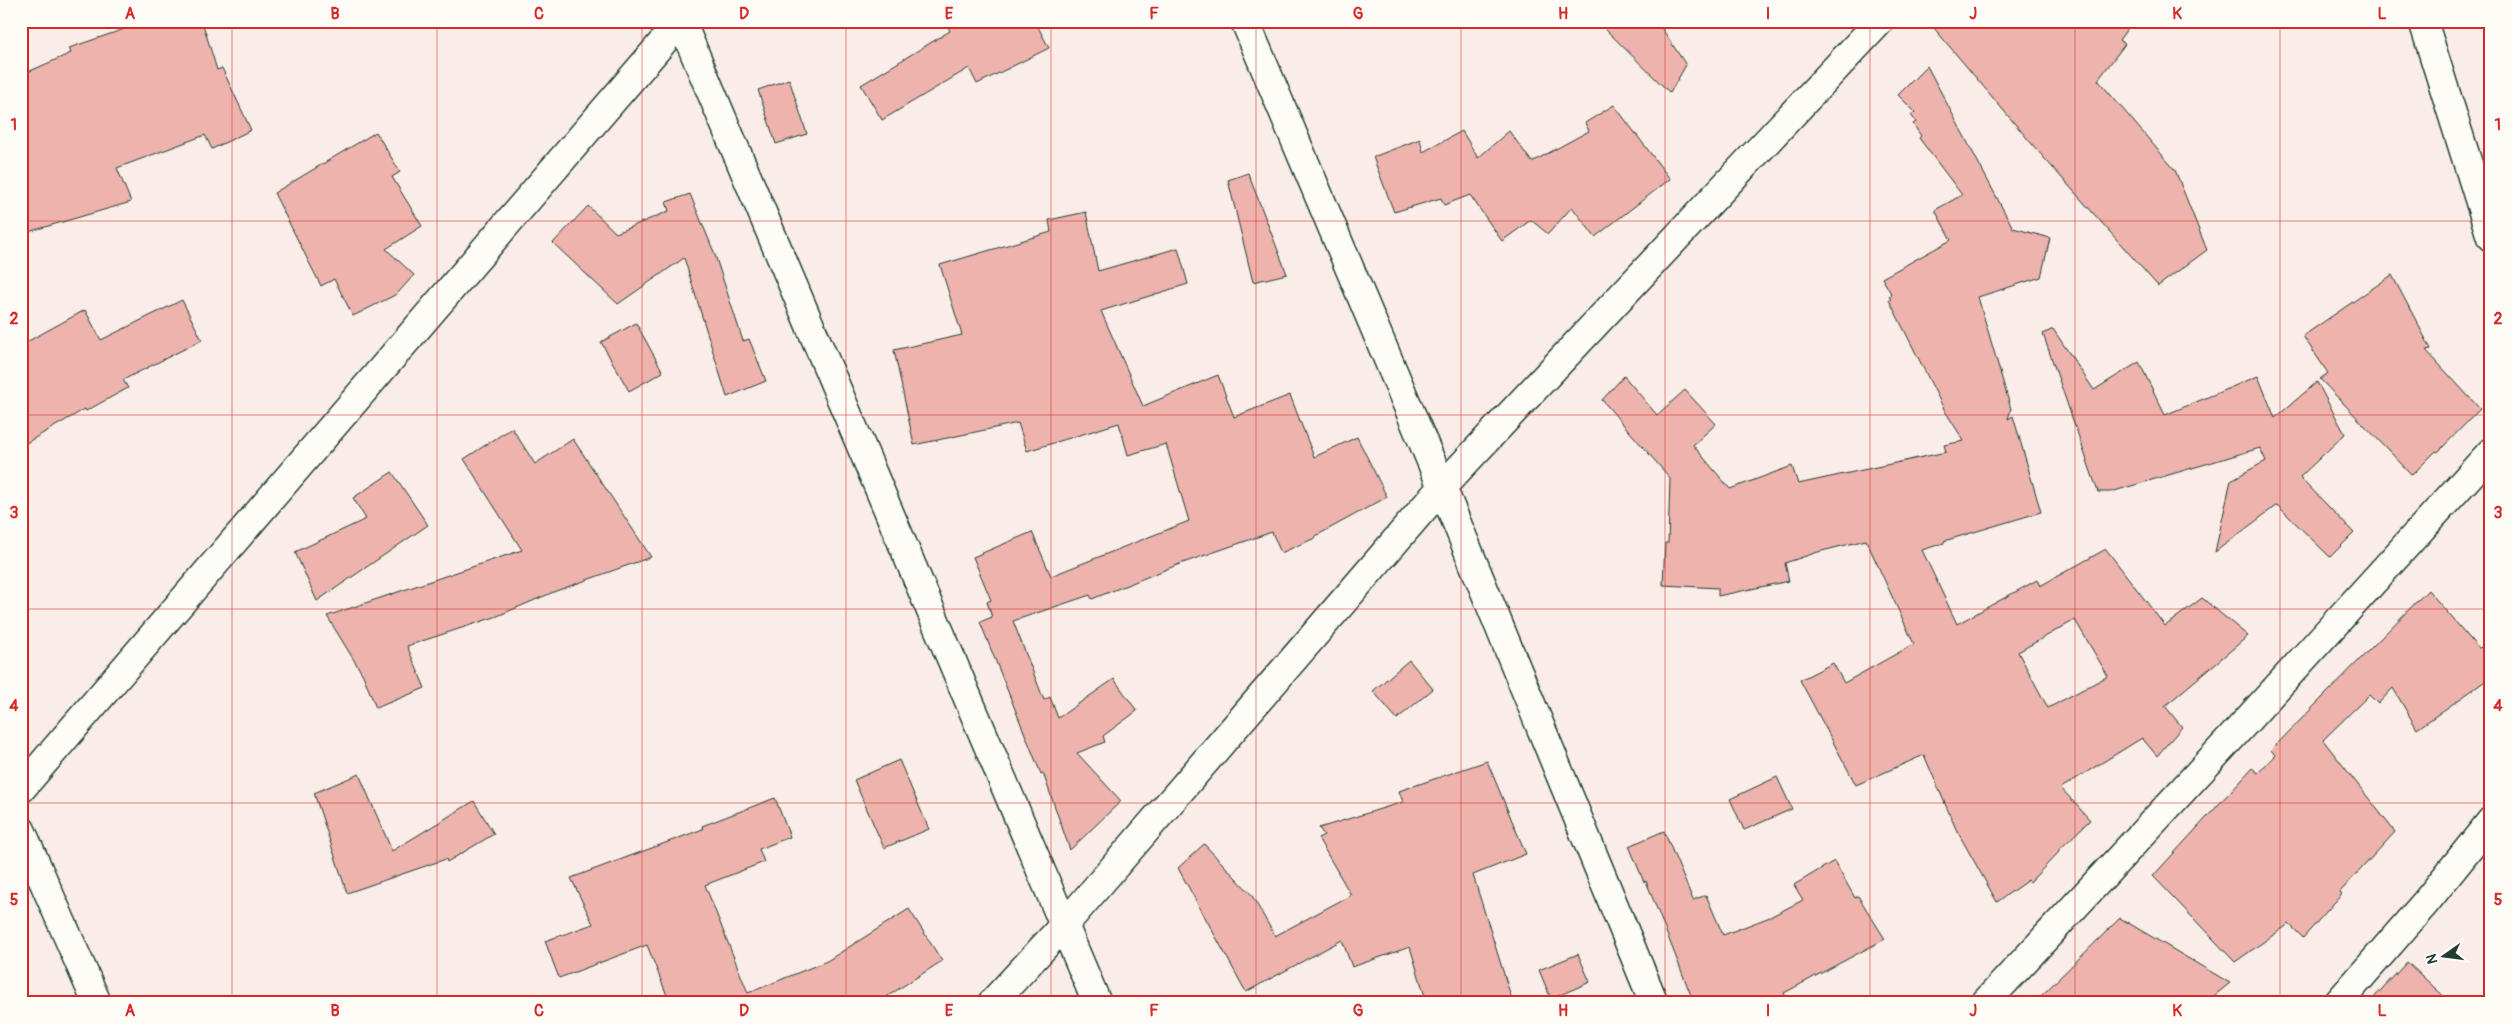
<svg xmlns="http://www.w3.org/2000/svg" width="2512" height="1024" viewBox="0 0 2512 1024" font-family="Pangolin,sans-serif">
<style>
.building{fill:#eeb3ac;stroke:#1f3d34;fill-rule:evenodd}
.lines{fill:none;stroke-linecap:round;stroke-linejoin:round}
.minor-casing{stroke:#1f3d34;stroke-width:31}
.tertiary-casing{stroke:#1f3d34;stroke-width:31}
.minor{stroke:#fdfcf7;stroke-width:28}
.tertiary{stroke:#fdfcf7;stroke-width:28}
.grid{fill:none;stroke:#d62828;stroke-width:1;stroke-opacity:0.55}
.neatline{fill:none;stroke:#d62828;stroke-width:2}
.grid-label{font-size:16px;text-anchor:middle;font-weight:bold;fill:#d62828}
</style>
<rect width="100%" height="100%" fill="#faede8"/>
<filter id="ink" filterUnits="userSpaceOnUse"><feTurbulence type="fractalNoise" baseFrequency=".02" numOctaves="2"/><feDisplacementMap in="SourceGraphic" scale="10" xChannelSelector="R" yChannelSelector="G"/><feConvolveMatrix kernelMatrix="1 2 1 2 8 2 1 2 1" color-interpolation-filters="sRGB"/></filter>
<g filter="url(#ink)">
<g class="building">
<polygon points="148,21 202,21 217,70 222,68 251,130 212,149 205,135 117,168 131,202 21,234 21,75 71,53 69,48"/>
<polygon points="945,21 1035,21 1049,48 977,84 969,68 882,120 861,85 950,31"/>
<polygon points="1597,21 1657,21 1686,65 1670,93"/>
<polygon points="1928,21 2133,21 2119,40 2125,44 2098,80 2175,170 2207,250 2158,286 2037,150"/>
<path d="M1927,66l86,162 37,10 -9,39 -63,20 33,112 -3,10 5,-3 28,96 -97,29v2l-22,7 35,74 80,-44 3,6 66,-37 59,77 37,-28 46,38 -83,70 17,21 -25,29 -15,-18 -81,50 29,32 -32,31 1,1 -29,30 -2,-2 -31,22 -41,-73 -32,-74 -68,30 -56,-105 33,-17 11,20 70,-39 -48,-104 -48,12 -33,11 4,18 -71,15v-8l-55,-3 2,-42h3l2,-65 -68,-78 22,-24 33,39 28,-25 31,34 -23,21 37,44 62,-23 6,18 148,-32 -2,-7 20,-4 -19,-30 -56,-111 2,-1 -2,-2 3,-2 -10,-17 69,-38 -16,-30 27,-15 -43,-57 2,-2 -8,-12 3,-2 -5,-7 4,-3 -17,-17zM2075,620l33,56 -60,32 -30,-56z"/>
<polygon points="789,79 807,134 776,144 758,90"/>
<polygon points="1614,105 1670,179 1595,237 1572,207 1548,234 1531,220 1502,241 1470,195 1444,205 1441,198 1394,212 1373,157 1420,139 1423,152 1462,131 1478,158 1509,131 1532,162 1589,131 1585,123"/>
<polygon points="376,132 400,172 392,177 422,226 386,249 414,275 397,294 353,316 334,279 321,286 274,193"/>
<polygon points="1248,173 1287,274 1253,282 1228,180"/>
<polygon points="690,194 714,252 743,341 749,339 766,381 727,397 684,258 618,304 553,243 588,206 616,233 669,211 666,202"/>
<polygon points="1086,212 1098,271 1178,248 1188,284 1101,311 1143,406 1218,375 1234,417 1290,395 1314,457 1357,437 1387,497 1314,537 1315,538 1281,553 1272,532 1177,565 1092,599 1090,595 1013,621 1044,700 1050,697 1058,718 1114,679 1137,711 1103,736 1105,742 1077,753 1121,801 1070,850 1043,773 1041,774 980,622 992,617 987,602 991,600 973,557 1032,532 1051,576 1189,521 1166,444 1128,455 1119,423 1027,451 1018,423 914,445 894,350 962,335 940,265 1051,232 1049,220"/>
<polygon points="2392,275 2431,349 2426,350 2480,409 2438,452 2436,451 2412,475 2320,379 2328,373 2303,336"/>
<polygon points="182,300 202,340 123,380 128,388 86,411 85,409 21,446 21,345 85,310 101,340"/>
<polygon points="636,323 663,372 629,391 601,342"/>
<polygon points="2053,329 2094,390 2139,362 2165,415 2258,376 2275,418 2317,382 2345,434 2300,477 2354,533 2330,557 2277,505 2215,552 2231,480 2266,461 2260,448 2111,492 2098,492 2043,334"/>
<polygon points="512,428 535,464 573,439 651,557 556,591 495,617 407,646 425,688 376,708 363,675 327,616 522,550 464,459"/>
<polygon points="392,472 428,525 317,601 295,552 366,519 353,498"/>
<polygon points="2428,590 2478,648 2491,645 2491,677 2417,729 2393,688 2378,704 2369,695 2323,740 2395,832 2340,892 2342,894 2303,938 2289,924 2235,962 2153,876 2252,768 2258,773 2275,755 2271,750"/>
<polygon points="1409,660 1433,689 1397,719 1373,691"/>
<polygon points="899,760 929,829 884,848 854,780"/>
<polygon points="1487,761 1526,854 1473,875 1513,1003 1427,1003 1410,947 1352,967 1342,940 1246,992 1178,868 1204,844 1251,894 1275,936 1351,895 1318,838 1324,835 1319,828 1403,802 1399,791"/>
<polygon points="359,774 392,851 474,801 494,834 447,862 446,859 347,893 314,793"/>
<polygon points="1777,777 1792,809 1744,830 1730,799"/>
<polygon points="775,798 790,837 759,849 764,862 705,885 748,993 827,961 909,909 942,961 877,1003 670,1003 647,945 559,978 545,941 593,924 571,878 703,829 702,826"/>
<polygon points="1664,831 1693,900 1706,895 1723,935 1770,917 1803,900 1794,885 1834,861 1855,898 1858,896 1885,939 1784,993 1789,1003 1694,1003 1646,881 1644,882 1629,846"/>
<polygon points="2120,918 2230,983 2205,1003 2034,1003"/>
<polygon points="1578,954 1590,982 1551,999 1539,970"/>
<polygon points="2407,962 2451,1003 2369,1003"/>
</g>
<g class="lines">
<g class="minor-casing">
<g id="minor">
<polyline points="681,21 1097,1003"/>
<polyline points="1245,21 1442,487 1654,1003"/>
<polyline points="2423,21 2491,237"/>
<polyline points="21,789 681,21"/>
<polyline points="992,1003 1065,924 1442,487 1880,21"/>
<polyline points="1985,1003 2232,737 2491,452"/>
<polyline points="2338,1003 2426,902 2491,821"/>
</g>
</g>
<g class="tertiary-casing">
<polyline id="tertiary" points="21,830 97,1003"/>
</g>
<use href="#minor" class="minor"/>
<use href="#tertiary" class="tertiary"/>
</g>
</g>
<path class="grid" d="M232,21v982M437,21v982M642,21v982M846,21v982M1051,21v982M1256,21v982M1461,21v982M1665,21v982M1870,21v982M2075,21v982M2280,21v982M21,221h2470M21,415h2470M21,609h2470M21,803h2470"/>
<rect width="2512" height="1024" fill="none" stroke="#fdfcf7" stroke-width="55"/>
<g transform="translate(2444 956) rotate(256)" stroke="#fdfcf7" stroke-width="4" paint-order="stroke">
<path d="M0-4L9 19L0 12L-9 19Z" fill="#1f3d34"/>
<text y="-8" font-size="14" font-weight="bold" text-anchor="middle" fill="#1f3d34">N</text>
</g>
<rect x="28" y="28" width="2456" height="968" class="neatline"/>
<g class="grid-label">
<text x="130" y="19">A</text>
<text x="335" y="19">B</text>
<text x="539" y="19">C</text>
<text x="744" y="19">D</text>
<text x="949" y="19">E</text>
<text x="1154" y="19">F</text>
<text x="1358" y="19">G</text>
<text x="1563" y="19">H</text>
<text x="1768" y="19">I</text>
<text x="1973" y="19">J</text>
<text x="2177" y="19">K</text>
<text x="2382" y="19">L</text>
<text x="14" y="130">1</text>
<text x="2498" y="130">1</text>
<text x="14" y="324">2</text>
<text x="2498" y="324">2</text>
<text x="14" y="518">3</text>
<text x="2498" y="518">3</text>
<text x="14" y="711">4</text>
<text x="2498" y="711">4</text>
<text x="14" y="905">5</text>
<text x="2498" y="905">5</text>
<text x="130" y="1016">A</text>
<text x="335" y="1016">B</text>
<text x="539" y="1016">C</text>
<text x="744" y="1016">D</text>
<text x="949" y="1016">E</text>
<text x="1154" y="1016">F</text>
<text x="1358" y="1016">G</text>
<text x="1563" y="1016">H</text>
<text x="1768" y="1016">I</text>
<text x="1973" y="1016">J</text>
<text x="2177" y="1016">K</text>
<text x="2382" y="1016">L</text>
</g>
</svg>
